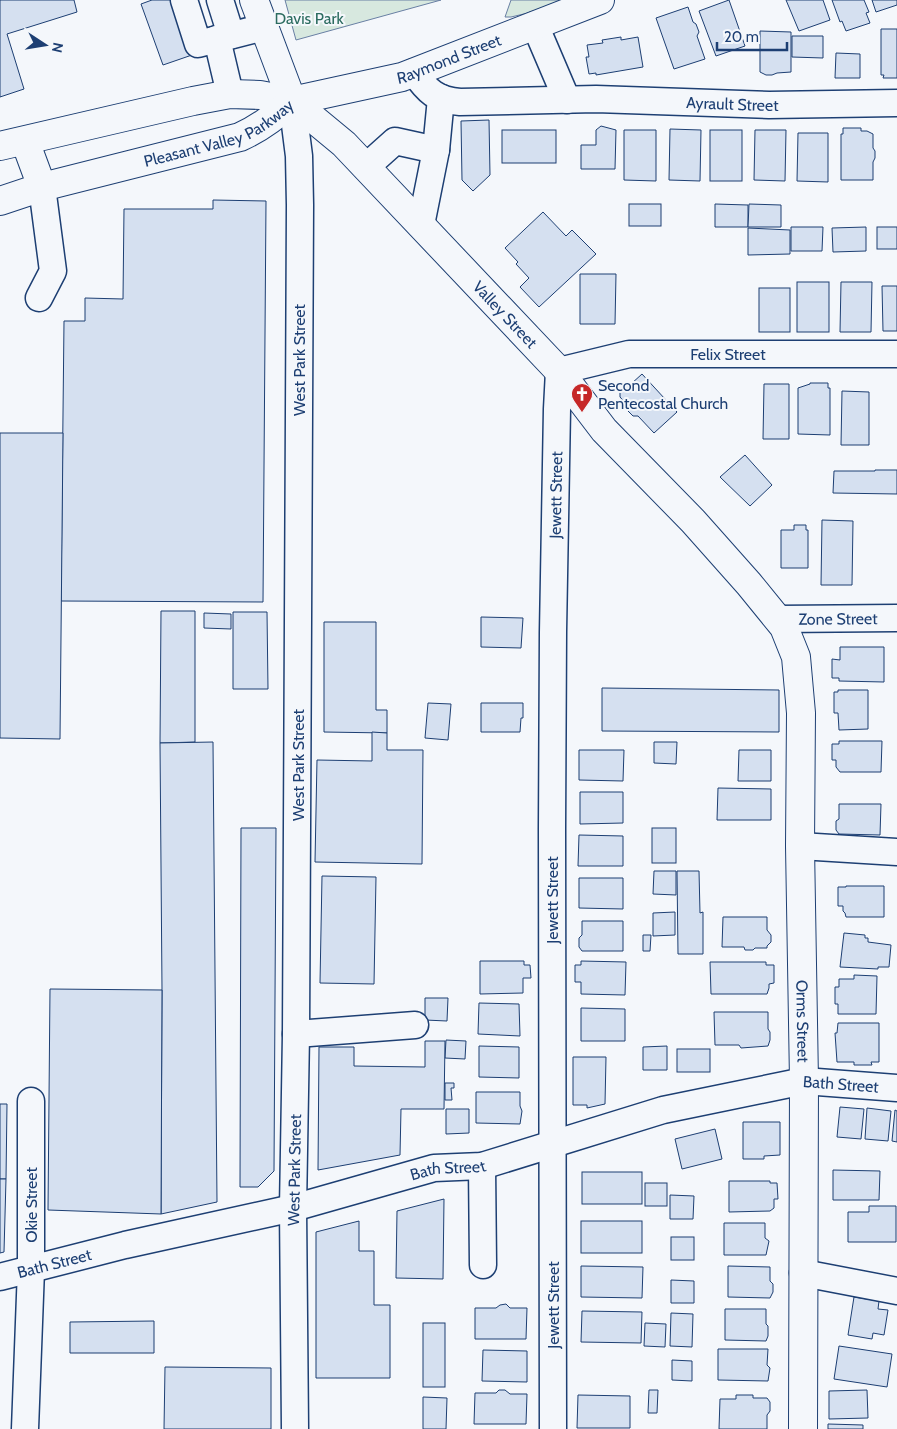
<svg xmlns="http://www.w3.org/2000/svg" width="897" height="1429" viewBox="0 0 897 1429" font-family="Cabin,sans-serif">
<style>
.green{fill:#d7e8df;stroke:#687fa3}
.building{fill:#d5e0f0;stroke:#1d3f73}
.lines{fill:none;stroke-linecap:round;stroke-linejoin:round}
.minor-casing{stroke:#1d3f73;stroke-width:29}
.major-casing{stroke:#1d3f73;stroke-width:30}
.minor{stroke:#f4f7fb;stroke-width:26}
.major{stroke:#f4f7fb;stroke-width:28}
.labels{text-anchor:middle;stroke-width:4;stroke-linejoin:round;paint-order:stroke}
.park-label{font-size:16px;fill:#2c6c60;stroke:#f4f7fb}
.street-label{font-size:16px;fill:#1d3f73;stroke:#f4f7fb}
.poi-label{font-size:16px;fill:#1d3f73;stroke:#f4f7fb;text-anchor:start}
</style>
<rect width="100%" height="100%" fill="#f4f7fb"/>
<g class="green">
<polygon points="285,0 441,0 296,40"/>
<polygon points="511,0 611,0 545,9 511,17 505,17"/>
</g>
<g class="building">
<polygon points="0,0 74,0 77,12 7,34 24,89 0,97"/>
<polygon points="152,0 172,0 192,55 163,65 141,4"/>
<polygon points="729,0 745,46 716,56 699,11"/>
<polygon points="786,0 823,0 830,20 799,31"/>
<polygon points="832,0 864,0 869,12 866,13 870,23 846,31 842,21 840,22"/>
<polygon points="872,0 897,0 897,5 876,12"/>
<polygon points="688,7 693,22 696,24 699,32 697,36 705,59 674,69 656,18"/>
<polygon points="881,29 897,29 897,78 883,78 884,75 881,75"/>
<polygon points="760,31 791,32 791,72 777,73 772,75 766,75 760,72"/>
<polygon points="792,36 823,36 823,58 792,57"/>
<polygon points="621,37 621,40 638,37 643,67 596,75 596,73 589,74 586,57 589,57 587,45 603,43 602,40"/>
<polygon points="836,53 860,54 860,78 835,78"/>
<polygon points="489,120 490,175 473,191 462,180 461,121"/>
<polygon points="601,126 616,130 615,169 581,169 581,145 596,145 596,130"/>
<polygon points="843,128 861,128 861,131 867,131 873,134 873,148 875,151 875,158 873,162 873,180 841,180 841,134 843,134"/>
<polygon points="670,129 701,130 700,181 669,180"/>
<rect x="502" y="130" width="54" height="33"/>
<polygon points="624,130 656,130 656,181 624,180"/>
<rect x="710" y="130" width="32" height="51"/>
<polygon points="755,130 786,130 785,181 754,180"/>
<polygon points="798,133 828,133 828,182 797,181"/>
<polygon points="213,200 266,201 263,602 61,601 64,321 85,321 85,298 123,299 124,209 213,209"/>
<rect x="629" y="204" width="32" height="22"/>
<polygon points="715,204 748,205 748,227 715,227"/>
<polygon points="749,204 781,205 781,227 748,227"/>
<polygon points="543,212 566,236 572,230 596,254 539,307 520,287 529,278 516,264 518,262 505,248"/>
<polygon points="791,227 823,227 822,251 791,251"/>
<polygon points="866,227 866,251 833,252 832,228"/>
<rect x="877" y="227" width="20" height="22"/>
<polygon points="748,228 790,230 790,254 748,255"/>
<polygon points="580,274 616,274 615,324 580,324"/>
<rect x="797" y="282" width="32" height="50"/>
<polygon points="841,282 872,282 871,332 840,332"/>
<polygon points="882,286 897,286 897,331 883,331"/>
<rect x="759" y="288" width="31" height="44"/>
<polygon points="642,374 677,412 654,433 638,416 633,416 627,410 628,406 620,397 620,390 628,384 631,384"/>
<polygon points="810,383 828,383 828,388 830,388 830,435 798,434 798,388 810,384"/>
<polygon points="764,384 789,384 789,439 763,439"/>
<polygon points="842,391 869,392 869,445 841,445"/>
<polygon points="0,433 63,433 60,739 0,738"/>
<polygon points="745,455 772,485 750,506 720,477"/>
<polygon points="875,470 897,470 897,494 833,493 834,471 875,471"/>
<polygon points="822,520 853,521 852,585 821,585"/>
<polygon points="794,525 806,525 806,530 808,530 808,568 781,568 781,530 794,530"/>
<polygon points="161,611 195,611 195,742 160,743"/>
<polygon points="233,612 267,612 268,689 233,689"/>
<polygon points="204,613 231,614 231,629 204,628"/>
<polygon points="481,617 523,618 521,648 481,647"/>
<polygon points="324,622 376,622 376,710 387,710 387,733 324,732"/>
<polygon points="840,647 884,647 884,682 839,681 839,678 832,678 832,659 840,660"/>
<polygon points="602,688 779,690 779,732 602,731"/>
<polygon points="838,690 868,690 868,729 839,730 838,713 834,713 834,692 838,692"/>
<polygon points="428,703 451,704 448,740 425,738"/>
<polygon points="481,703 523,703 523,718 521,718 520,732 481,732"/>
<polygon points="372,732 387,733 387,750 423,750 422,864 315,862 317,760 372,761"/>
<polygon points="839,741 882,741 881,772 840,772 836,767 836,760 832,760 832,744 839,744"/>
<polygon points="213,742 217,1202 161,1214 162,990 160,743"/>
<polygon points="654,742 677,742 676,764 654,763"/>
<polygon points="579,750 624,750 623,781 579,780"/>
<polygon points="739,750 771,750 771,781 738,781"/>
<polygon points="718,788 771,789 771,820 717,820"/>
<polygon points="580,792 623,792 623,823 580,824"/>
<polygon points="839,804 881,804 880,835 839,834 836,830 836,821 839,819"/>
<polygon points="241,828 276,828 274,1171 258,1187 240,1187"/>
<rect x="652" y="828" width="24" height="35"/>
<polygon points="579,835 623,836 623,866 578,866"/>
<polygon points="654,871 676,871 676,895 653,894"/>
<polygon points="677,871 699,871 700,913 703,912 703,954 678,954"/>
<polygon points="322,876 376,877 374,984 320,983"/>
<polygon points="579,878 623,878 623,909 579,908"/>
<polygon points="846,886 884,886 884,917 846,917 845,913 843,911 843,906 838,906 838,887 846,887"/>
<polygon points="675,912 675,935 653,936 653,913"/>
<polygon points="723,917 767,917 767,930 771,935 771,942 767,946 767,948 755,948 753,950 745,950 744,947 722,947"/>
<polygon points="582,921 623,921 623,951 582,951 579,947 579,938 582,935"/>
<polygon points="844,933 865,935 865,938 868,938 868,942 891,945 889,967 878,967 878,969 840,967"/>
<polygon points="643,935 651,935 650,951 643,951"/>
<polygon points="480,961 524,961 524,965 530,965 531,978 523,978 523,993 480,994"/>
<polygon points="581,961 626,962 625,995 581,994 581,982 575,982 575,965 581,965"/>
<polygon points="710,962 766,962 766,965 774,965 774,983 769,984 769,988 767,994 711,994"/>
<polygon points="854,975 877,976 876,1014 838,1014 838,1004 835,1004 835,987 839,987 839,979 854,979"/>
<polygon points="50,989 162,990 161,1214 48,1210"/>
<polygon points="425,998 448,998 447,1021 425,1020"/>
<polygon points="479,1003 519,1004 520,1036 478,1034"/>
<polygon points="581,1008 625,1009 625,1041 581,1041"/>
<polygon points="714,1012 768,1012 768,1029 770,1032 770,1040 768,1046 741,1048 739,1045 715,1045"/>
<polygon points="838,1023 879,1023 879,1062 871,1062 872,1065 854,1065 854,1062 837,1062 835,1033 837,1033"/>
<polygon points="446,1040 466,1041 465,1059 445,1058"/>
<polygon points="425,1041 445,1041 444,1109 401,1109 400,1155 318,1170 319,1047 354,1047 354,1066 425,1067"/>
<polygon points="479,1046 519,1047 519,1078 479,1077"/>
<polygon points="667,1046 667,1070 643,1070 643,1047"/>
<rect x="677" y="1049" width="33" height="23"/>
<polygon points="573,1057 606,1057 605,1104 587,1108 587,1105 573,1105"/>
<polygon points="445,1083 454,1083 454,1088 451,1088 452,1100 445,1100"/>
<polygon points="476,1092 520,1092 520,1106 522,1111 520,1124 476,1123"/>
<polygon points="0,1104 7,1104 6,1179 0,1179"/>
<polygon points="840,1107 864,1109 861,1139 837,1137"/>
<polygon points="867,1108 891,1111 888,1141 865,1139"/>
<polygon points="446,1109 469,1109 469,1133 446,1134"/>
<polygon points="895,1110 897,1111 897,1142 892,1141"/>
<polygon points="743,1122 780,1122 780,1155 764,1156 764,1159 743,1159"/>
<polygon points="715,1129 722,1159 682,1169 675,1139"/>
<polygon points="833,1170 880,1171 879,1200 833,1200"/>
<rect x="582" y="1172" width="60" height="32"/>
<polygon points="0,1179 6,1179 4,1252 0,1253"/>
<polygon points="729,1181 770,1181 770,1183 777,1183 778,1199 774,1199 774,1208 770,1211 729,1212"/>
<rect x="645" y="1183" width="22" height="23"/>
<polygon points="670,1195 694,1196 693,1219 670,1219"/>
<polygon points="444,1199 443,1279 396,1278 397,1211"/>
<polygon points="869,1206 896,1206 896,1242 848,1242 848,1212 869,1212"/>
<polygon points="359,1221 359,1251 374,1251 374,1305 390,1305 390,1378 316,1378 316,1232"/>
<rect x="581" y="1221" width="61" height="32"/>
<polygon points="724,1223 765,1223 765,1238 769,1241 766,1255 724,1255"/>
<rect x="671" y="1237" width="23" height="23"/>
<polygon points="581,1266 643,1267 642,1298 581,1297"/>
<polygon points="728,1266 770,1267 770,1281 773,1284 773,1292 770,1298 728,1297"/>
<polygon points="671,1280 694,1281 694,1303 671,1303"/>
<polygon points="854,1297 879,1301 878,1309 888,1310 884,1335 873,1333 872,1339 848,1335"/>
<polygon points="506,1304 510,1308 527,1308 526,1339 475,1339 475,1308 496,1308 500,1305"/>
<polygon points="725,1309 766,1309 766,1324 768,1326 768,1336 766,1341 725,1340"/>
<polygon points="582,1311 642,1312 641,1343 581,1342"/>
<polygon points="671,1313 693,1314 692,1347 670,1346"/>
<polygon points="154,1321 154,1353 70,1353 70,1322"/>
<rect x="423" y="1323" width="22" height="64"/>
<polygon points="645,1323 666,1324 665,1347 644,1346"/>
<polygon points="839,1346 892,1354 887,1387 834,1379"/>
<polygon points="718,1349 768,1349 767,1365 770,1368 768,1381 718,1380"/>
<polygon points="483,1350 527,1351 527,1382 482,1381"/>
<polygon points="672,1360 692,1361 692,1381 672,1380"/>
<polygon points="165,1367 271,1368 271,1429 164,1429"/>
<polygon points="499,1390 505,1390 510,1394 527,1394 526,1424 474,1424 475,1393 496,1393"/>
<polygon points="649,1390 658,1390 657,1413 648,1413"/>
<polygon points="867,1390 868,1418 829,1419 829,1391"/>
<polygon points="578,1395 630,1396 630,1428 577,1428"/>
<polygon points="736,1395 753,1395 753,1398 767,1398 770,1402 770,1411 767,1415 767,1429 719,1429 720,1399 736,1399"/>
<polygon points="423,1397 447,1398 446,1429 423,1429"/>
<polygon points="828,1424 863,1425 863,1429 828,1429"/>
</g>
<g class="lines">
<g class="minor-casing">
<g id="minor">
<polyline points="184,0 198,44 264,27"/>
<polyline points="220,0 231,35"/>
<polyline points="535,25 567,100"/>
<polyline points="217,39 230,94"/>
<path id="s1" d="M414,72c13,19 22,28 46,30l136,-3 173,6 128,-2"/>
<polyline points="292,101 299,156 300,205 296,1034 293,1208 295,1429"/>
<polyline points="366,167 395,141 436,150"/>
<polyline points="421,225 436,150 441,98"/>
<polyline points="39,298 53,271 42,187"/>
<path id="s2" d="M778,619l119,-1"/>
<polyline points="800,846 897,852"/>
<polyline points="296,1034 415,1025"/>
<polyline points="482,1166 483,1265"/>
<polyline points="803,1273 897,1291"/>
<path id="s3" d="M0,1277l125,-32 168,-37 141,-40 48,-2 181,-56 141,-29 93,7"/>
<polyline points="25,1429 31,1269 31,1101"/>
<path id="s4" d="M553,1429l-1,-600 1,-197 4,-223 2,-38 70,-17h268"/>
</g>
</g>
<g class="major-casing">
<g id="major">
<path id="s5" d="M254,0l38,101 52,43 215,227 45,59 89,91 56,63 35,43 12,30 5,56 -1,133 4,235 -1,348"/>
<polyline points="25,141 42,187"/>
<path id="s6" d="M0,146l193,-45 37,-7 30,1 32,6 110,-24 198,-77"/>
<path id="s7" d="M0,201l42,-14 198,-50c20,-9 35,-20 52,-36"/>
</g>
</g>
<use href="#minor" class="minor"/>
<use href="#major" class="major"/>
</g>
<defs>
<g id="church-pin" transform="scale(1.125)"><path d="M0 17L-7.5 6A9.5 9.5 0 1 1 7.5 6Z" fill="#c62828" stroke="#f4f7fb"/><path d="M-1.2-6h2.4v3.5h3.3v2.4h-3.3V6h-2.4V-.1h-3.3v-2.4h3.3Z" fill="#fff"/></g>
</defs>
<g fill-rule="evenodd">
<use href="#church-pin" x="582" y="394"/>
</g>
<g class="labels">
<g class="park-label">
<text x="309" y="24">Davis Park</text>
</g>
<g class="street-label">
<text dy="6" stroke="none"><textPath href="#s6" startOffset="461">Raymond Street</textPath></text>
<text dy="6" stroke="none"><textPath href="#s1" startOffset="330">Ayrault Street</textPath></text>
<text dy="6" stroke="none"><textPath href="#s7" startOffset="230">Pleasant Valley Parkway</textPath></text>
<text dy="6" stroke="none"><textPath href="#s5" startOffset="410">Valley Street</textPath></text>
<text dy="6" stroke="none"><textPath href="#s4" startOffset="1229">Felix Street</textPath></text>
<text transform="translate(299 360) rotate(-90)" y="6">West Park Street</text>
<text dy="6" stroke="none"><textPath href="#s4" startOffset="934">Jewett Street</textPath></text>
<text dy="6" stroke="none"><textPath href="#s2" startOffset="60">Zone Street</textPath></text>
<text transform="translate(298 765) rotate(-90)" y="6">West Park Street</text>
<text transform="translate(552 900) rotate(-90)" y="6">Jewett Street</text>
<text dy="6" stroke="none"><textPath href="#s5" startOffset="1226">Orms Street</textPath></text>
<text dy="6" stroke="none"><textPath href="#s3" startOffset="866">Bath Street</textPath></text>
<text transform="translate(294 1170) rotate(-89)" y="6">West Park Street</text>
<text dy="6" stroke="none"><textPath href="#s3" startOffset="461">Bath Street</textPath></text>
<text transform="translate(31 1205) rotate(-90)" y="6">Okie Street</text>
<text dy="6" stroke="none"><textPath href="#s3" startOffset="56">Bath Street</textPath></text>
<text transform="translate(553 1305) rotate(-90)" y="6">Jewett Street</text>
</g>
<g class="poi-label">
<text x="598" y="391">Second<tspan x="598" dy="18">Pentecostal Church</tspan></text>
</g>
</g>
<g transform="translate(45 45) rotate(102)" stroke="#f4f7fb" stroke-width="4" paint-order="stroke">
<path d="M0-4L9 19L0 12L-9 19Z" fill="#1d3f73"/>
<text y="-8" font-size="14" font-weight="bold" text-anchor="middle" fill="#1d3f73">N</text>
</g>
<path d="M717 42v8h70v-8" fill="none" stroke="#1d3f73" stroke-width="2.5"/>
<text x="724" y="42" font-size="15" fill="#1d3f73" stroke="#f4f7fb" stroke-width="4" paint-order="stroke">20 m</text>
</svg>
